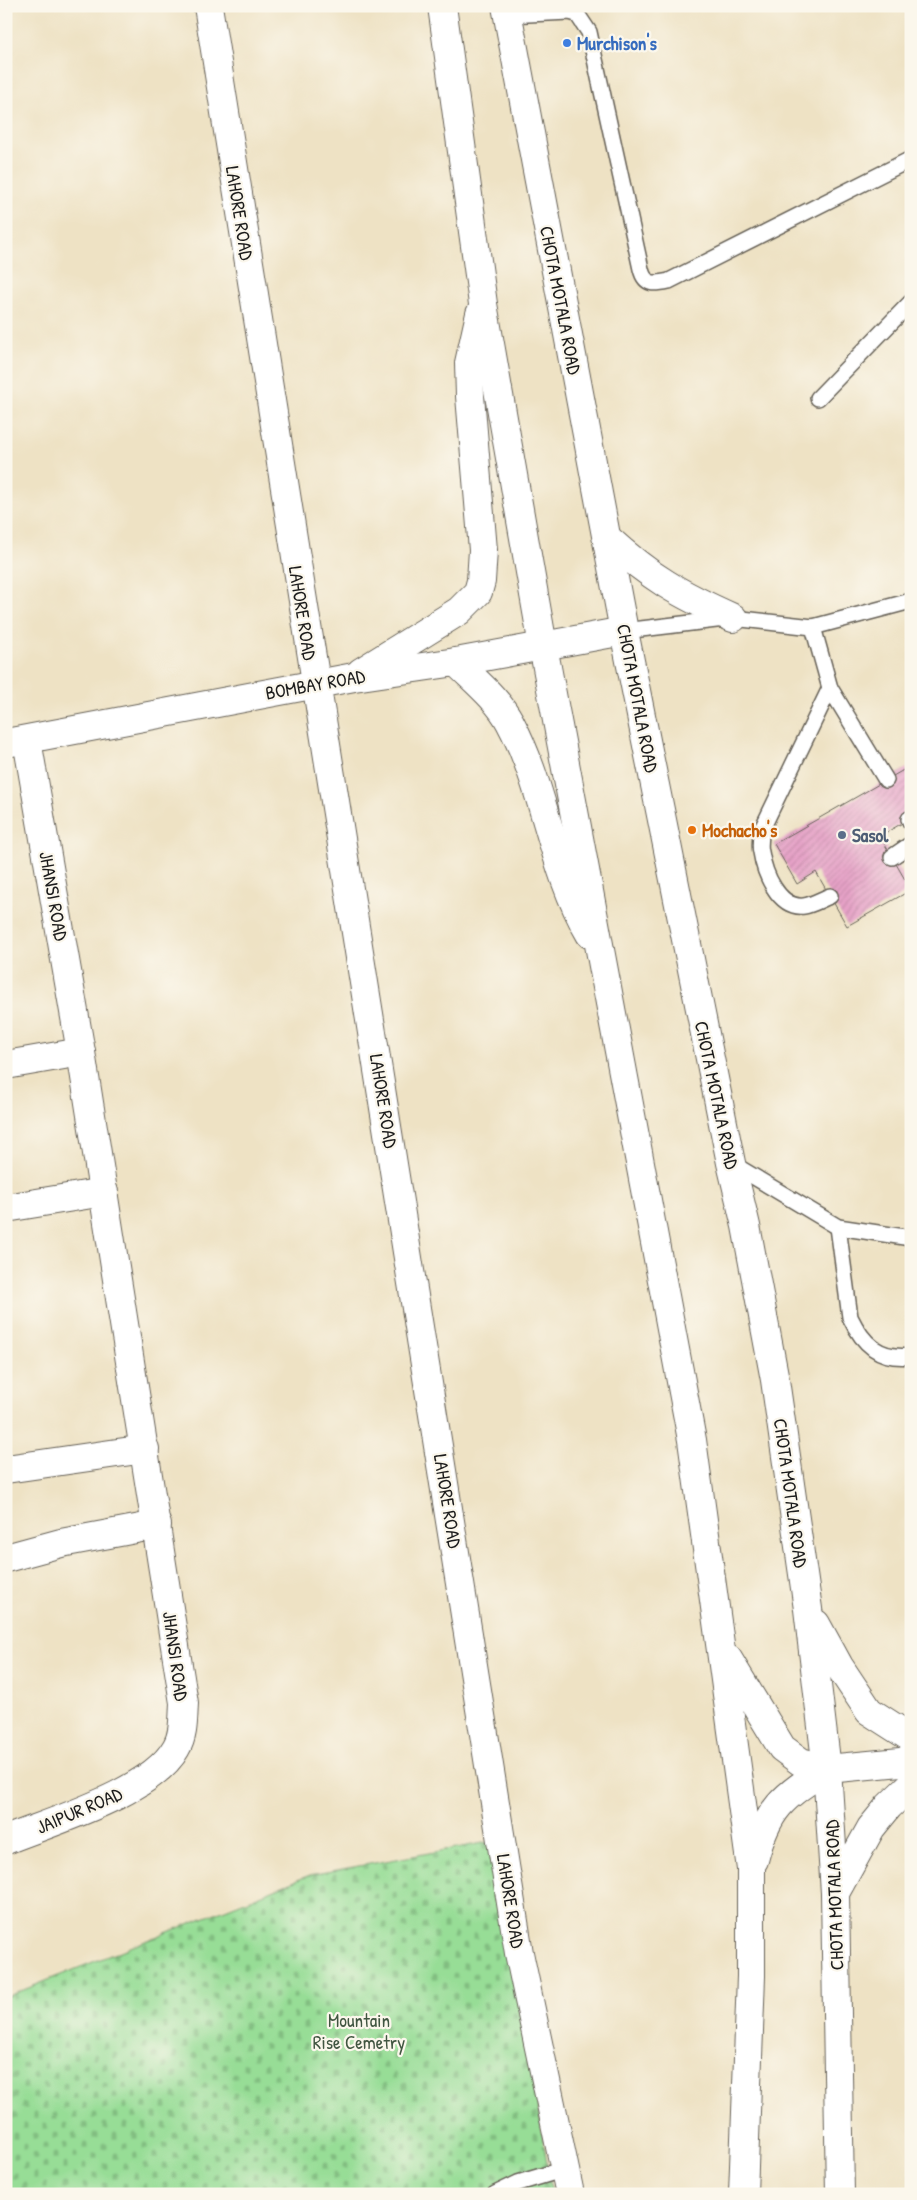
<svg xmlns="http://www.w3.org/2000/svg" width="917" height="2200" viewBox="0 0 917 2200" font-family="'Patrick Hand',sans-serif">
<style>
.cemetery{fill:url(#cemetery-stones);stroke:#5a7c59}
.building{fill:url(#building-hatch)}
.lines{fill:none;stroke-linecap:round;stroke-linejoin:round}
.service-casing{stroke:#666157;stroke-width:18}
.minor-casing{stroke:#666157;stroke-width:30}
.tertiary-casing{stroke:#666157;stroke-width:30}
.service{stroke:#fff;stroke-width:15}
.minor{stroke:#fff;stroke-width:28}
.tertiary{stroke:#fff;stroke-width:28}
.shop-dot{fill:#3f7fe0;stroke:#fbf7ec;stroke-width:2}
.food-dot{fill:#e8710a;stroke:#fbf7ec;stroke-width:2}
.service-dot{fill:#5c6f8a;stroke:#fbf7ec;stroke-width:2}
.labels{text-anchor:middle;stroke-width:4.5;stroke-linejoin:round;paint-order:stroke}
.shop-label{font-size:19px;font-weight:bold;fill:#366cbe;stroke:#fbf7ec;text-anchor:start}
.street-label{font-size:19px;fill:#1c1c1c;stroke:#fbf7ec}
.food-label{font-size:19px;font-weight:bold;fill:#c56008;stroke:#fbf7ec;text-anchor:start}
.service-label{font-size:19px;font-weight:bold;fill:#4e5e75;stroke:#fbf7ec;text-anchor:start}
.park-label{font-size:19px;fill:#415641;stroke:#fbf7ec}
</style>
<defs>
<pattern id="cemetery-stones" width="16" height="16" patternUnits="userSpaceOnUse" patternTransform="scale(1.25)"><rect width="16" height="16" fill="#97dd96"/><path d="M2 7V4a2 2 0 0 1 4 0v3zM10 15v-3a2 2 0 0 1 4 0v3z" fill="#82bd81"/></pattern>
<pattern id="building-hatch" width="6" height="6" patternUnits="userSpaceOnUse" patternTransform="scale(1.25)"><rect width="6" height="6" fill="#e6a2c7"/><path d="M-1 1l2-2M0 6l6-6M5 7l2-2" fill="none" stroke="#c58baa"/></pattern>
</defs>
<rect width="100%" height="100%" fill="#fbf7ec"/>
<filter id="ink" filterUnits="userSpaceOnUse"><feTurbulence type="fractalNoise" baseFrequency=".02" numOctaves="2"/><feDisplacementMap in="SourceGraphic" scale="10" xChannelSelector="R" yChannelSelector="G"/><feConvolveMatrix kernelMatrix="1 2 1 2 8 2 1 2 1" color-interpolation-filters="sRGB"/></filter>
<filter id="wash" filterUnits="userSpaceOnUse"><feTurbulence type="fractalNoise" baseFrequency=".0096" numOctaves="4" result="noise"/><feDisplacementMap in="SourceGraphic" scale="20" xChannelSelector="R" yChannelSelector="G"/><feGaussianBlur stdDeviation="1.12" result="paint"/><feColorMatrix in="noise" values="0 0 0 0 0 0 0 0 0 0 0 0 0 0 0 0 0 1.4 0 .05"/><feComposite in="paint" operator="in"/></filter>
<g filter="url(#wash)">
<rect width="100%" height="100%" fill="#eee2c4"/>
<polygon class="cemetery" points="494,1841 552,2194 6,2194 6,1997 310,1875"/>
<g id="blocks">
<polygon class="building" points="907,768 911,775 911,818 880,836 911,890 847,926 816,872 797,884 774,844"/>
</g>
</g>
<g filter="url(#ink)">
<use href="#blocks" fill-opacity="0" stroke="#666157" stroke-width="1"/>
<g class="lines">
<g class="service-casing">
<g id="service">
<path d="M508,15l61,-3 8,2 12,18 52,237c4,17 14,15 28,12l242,-122"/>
<polyline points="818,398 911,302"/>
<polyline points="813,627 911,601"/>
<polyline points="624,631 733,618 813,627 830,688 886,780"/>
<polyline points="909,819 911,823"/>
<polyline points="892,857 911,844"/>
<path d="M830,896c-8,3 -18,9 -26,10 -26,3 -40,-34 -43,-54 -2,-7 0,-16 1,-23l68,-141"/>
<polyline points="731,1163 838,1227 911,1238"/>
<path d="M838,1227l12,90c13,27 29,43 61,39"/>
<polyline points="495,2194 518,2183 565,2169"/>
</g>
</g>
<g class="minor-casing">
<g id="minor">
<polyline points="208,6 519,1953 570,2194"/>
<polyline points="6,1065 81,1052"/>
<polyline points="6,1208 104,1192"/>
<polyline points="6,1469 145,1449"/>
<polyline points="6,1558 61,1543 157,1525"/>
<path d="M6,1840c47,-19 146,-48 170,-92 8,-13 7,-30 8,-45l-103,-651 -54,-312"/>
</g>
</g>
<g class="tertiary-casing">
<g id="tertiary">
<polyline points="442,6 483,304 543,646 692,1440 751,1869 751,1976 743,2194"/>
<polyline points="506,6 624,631 731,1163 746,1226 775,1380 808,1609 827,1769 835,1893 840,2194"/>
<path d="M607,538c44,40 72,56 126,80"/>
<path d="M456,662c18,18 42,37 54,60 36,67 41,146 80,212"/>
<polyline points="361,672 459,611 478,592 481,581 483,550 470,396 469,363 480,314"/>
<polyline points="6,743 354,677 456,662 624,631"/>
<polyline points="816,1624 839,1666 869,1711 911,1738"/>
<polyline points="728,1659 782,1748 801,1762 827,1769 911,1761"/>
<path d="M754,1860c13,-51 29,-64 73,-91"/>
<polyline points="835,1893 871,1828 889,1806 911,1785"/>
</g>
</g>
<use href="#service" class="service"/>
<use href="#minor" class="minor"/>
<use href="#tertiary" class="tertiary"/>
</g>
</g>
<circle class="shop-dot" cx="567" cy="43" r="5"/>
<circle class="food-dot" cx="692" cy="830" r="5"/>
<circle class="service-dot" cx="842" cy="835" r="5"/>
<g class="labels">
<g class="shop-label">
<text x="577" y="50">Murchison's</text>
</g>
<g class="street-label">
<text transform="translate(240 213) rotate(81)" y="7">LAHORE ROAD</text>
<text transform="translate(561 300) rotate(79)" y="7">CHOTA MOTALA ROAD</text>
<text transform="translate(303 613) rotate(81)" y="7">LAHORE ROAD</text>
<text transform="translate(315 684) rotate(-10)" y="7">BOMBAY ROAD</text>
<text transform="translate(638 698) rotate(79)" y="7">CHOTA MOTALA ROAD</text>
<text transform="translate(54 896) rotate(80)" y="7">JHANSI ROAD</text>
<text transform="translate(717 1095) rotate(78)" y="7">CHOTA MOTALA ROAD</text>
<text transform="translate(384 1101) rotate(81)" y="7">LAHORE ROAD</text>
<text transform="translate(791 1493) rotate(82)" y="7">CHOTA MOTALA ROAD</text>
<text transform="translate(448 1501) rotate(81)" y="7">LAHORE ROAD</text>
<text transform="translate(176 1656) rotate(82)" y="7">JHANSI ROAD</text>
<text transform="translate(79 1810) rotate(-23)" y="7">JAIPUR ROAD</text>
<text transform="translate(834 1895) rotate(-92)" y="7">CHOTA MOTALA ROAD</text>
<text transform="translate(511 1901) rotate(81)" y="7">LAHORE ROAD</text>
</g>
<g class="food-label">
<text x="702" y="837">Mochacho's</text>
</g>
<g class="service-label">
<text x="852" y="842">Sasol</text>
</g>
<g class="park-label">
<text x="359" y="2027">Mountain<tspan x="359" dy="22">Rise Cemetry</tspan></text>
</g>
</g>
<rect width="917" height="2200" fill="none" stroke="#fbf7ec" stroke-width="25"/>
</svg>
